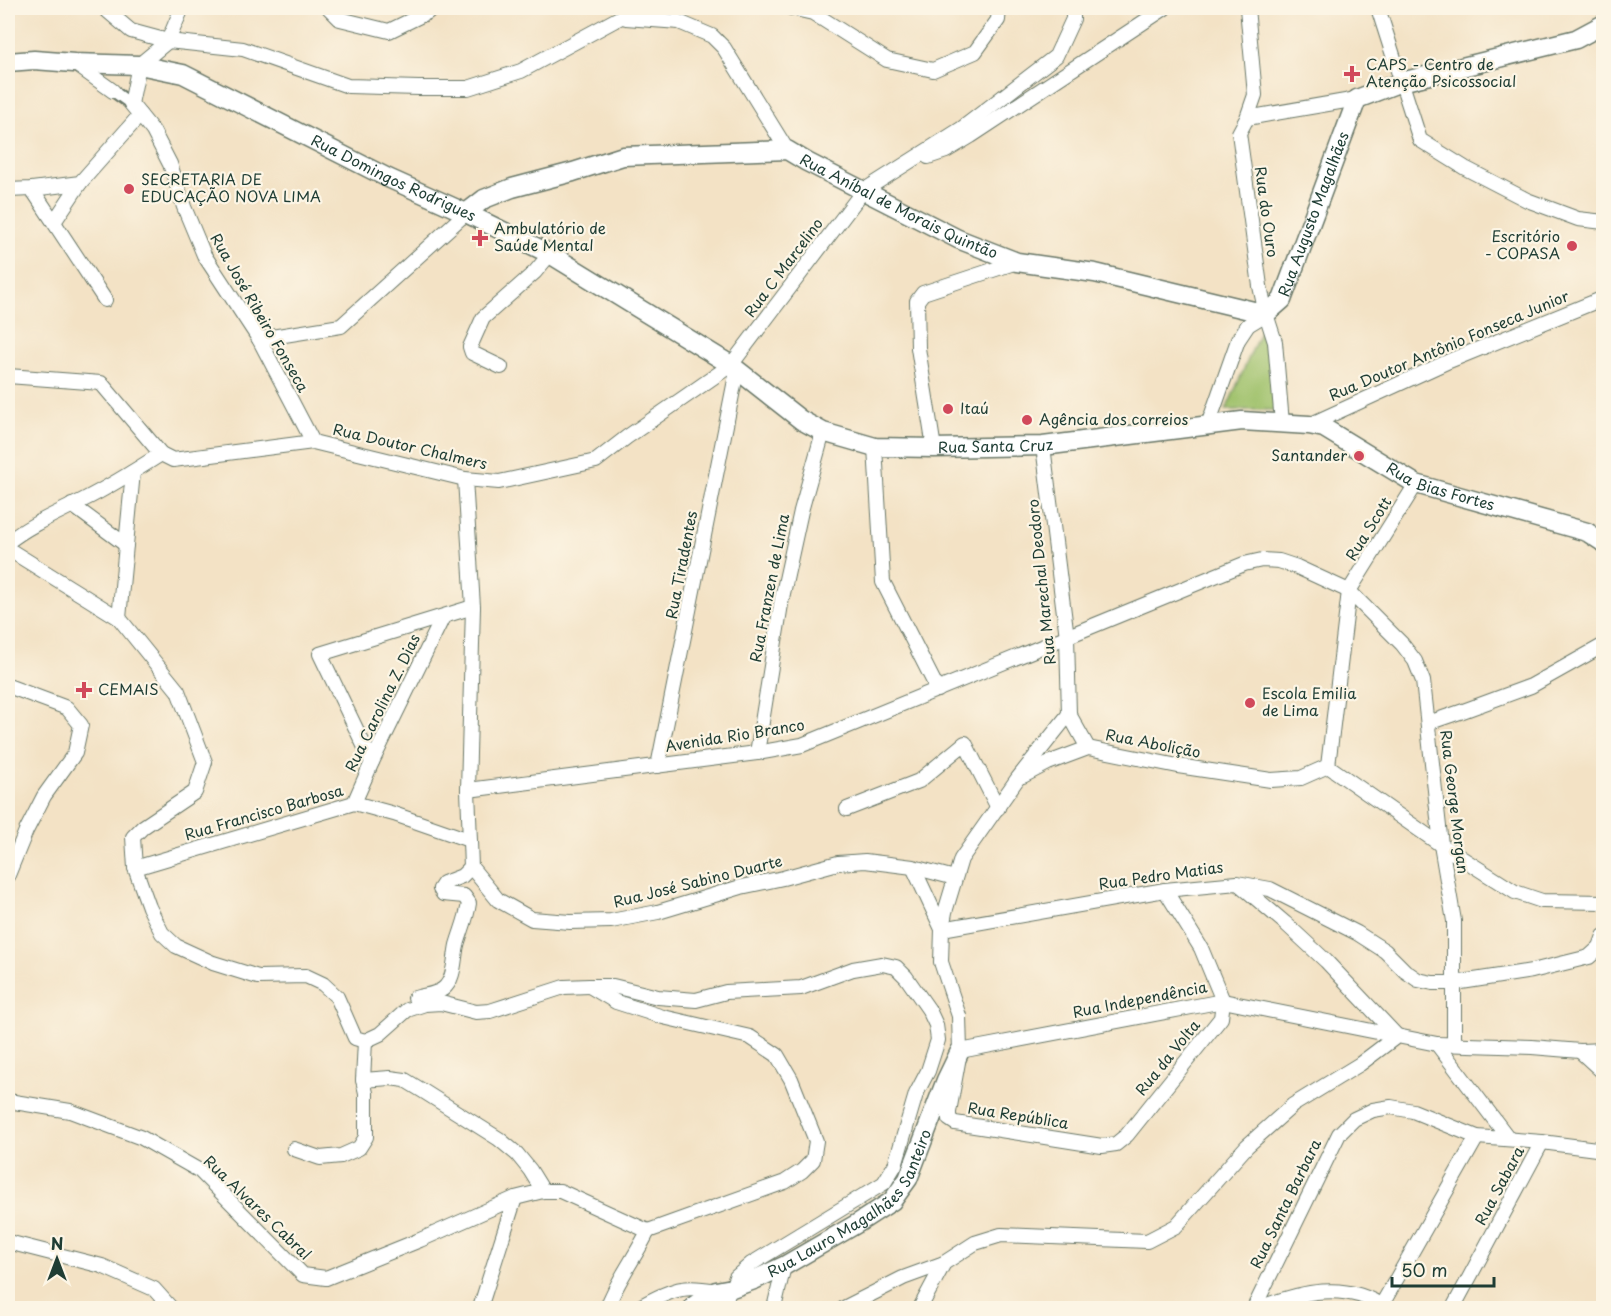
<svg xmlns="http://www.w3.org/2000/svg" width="1611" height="1316" viewBox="0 0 1611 1316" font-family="'Playpen Sans',sans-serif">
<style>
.green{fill:#9fc16b;stroke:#5f7f50;stroke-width:1.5}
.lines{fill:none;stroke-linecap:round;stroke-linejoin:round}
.pedestrian-casing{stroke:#697767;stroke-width:14}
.minor-casing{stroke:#697767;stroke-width:16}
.tertiary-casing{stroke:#697767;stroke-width:21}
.pedestrian{stroke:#fff;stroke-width:10}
.minor{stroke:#fff;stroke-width:14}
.tertiary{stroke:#fff;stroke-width:18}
.poi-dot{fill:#d1495b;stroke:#fcf5e5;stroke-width:2}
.labels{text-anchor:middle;stroke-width:4.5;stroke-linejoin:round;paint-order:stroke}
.poi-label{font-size:15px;fill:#1f3d34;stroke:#fcf5e5;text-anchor:start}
.street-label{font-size:15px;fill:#1f3d34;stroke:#fcf5e5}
</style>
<rect width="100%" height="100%" fill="#fcf5e5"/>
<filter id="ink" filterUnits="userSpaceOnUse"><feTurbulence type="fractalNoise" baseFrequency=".0167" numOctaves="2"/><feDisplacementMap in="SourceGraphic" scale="12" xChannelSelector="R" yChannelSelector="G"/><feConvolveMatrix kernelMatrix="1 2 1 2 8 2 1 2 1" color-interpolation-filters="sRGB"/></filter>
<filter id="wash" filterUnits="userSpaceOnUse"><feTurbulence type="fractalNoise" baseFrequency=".008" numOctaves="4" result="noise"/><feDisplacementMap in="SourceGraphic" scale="24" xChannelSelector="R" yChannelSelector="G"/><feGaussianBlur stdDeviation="1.35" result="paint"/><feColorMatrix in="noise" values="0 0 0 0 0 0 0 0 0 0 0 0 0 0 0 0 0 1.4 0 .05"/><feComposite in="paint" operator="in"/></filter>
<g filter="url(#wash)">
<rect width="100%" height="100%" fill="#f3e2c5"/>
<polygon class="green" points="1261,330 1267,335 1276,410 1226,410"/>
</g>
<g filter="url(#ink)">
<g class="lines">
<g class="pedestrian-casing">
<polyline id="pedestrian" points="113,91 131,104"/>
</g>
<g class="minor-casing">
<g id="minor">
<polyline points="104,8 131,31 168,41 243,49 348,86 419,88 468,88 521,71 621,17 645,8"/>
<polyline points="182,8 168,41 139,65 131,104 153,131 170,164 184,207 204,255 259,339 313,442"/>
<polyline points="329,8 340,19 389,31 428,12 429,8"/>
<polyline points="791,8 813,13 887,60 933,70 975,52 998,20 999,8"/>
<polyline points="1247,8 1255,95 1247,118 1239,133 1260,286 1266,314 1275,342 1282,423"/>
<polyline points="1378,8 1420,140 1465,168 1527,200 1578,219 1604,222"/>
<polyline points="626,18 679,22 712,36 724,48 787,150"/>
<polyline points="74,63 113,91"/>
<polyline points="1247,118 1357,99"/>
<polyline points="928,157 946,151 971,136 1165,8"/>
<polyline points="32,189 105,300"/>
<polyline points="8,190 32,189 80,183 140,115"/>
<polyline points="54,222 80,183"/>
<polyline points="259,339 341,326 466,213"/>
<polyline points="501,367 472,353 470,347 483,318 535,272 550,254"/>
<polyline points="8,376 101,383 161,454 173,460 313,442 465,479 499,482 596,461 627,437 731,365 863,191 961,129 1056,56 1073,19 1073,8"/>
<polyline points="1208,425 1238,340 1248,325 1266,314"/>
<polyline points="1309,425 1449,361 1604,298"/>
<polyline points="1043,446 1067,637 1069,714 1088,748"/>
<polyline points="875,447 883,582 938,690"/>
<polyline points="934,448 918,348 917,301 923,293 1017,262"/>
<polyline points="465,479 473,607 468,790 471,867 498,900 532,919 570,922 611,921 658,912 741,887 783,878 838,863 865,861 913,867 955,878"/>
<polyline points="72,505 126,545"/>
<path d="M8,542c23,-18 50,-29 77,-43 26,-13 51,-29 76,-45"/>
<polyline points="8,549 119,618 178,691 205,762 195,792 143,827 133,837 135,868 149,907 162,933 176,946 213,963 258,977 306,976 323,984 337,997 355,1038 365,1041 380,1034 407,1010 425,1004 441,1003 476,1012 490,1011 564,987 589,986 613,986 658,997 696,1000 726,992 801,988 853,969 882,964 896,967 906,977 929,1010 936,1025 938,1040 928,1071 916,1094 895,1165 884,1183 751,1264 736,1277 732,1288 719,1308"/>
<polyline points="119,618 133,472"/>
<polyline points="8,686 67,708 81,725 75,753 44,796 26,831 8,875"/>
<polyline points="1069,714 1018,778 961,859 945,912 942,929 941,962 959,1016 960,1051 949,1112 949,1119 955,1123 1102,1146 1116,1144 1127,1135 1221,1018 1223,1001 1201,948 1165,890"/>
<polyline points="1428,723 1463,711 1531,686 1604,645"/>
<polyline points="757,753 782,598 801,511 823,432"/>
<polyline points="372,762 320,654 473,607"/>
<polyline points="658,766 737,370"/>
<polyline points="1328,766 1441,845 1515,892 1542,901 1604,902"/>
<polyline points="1023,776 1048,763 1088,748 1178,766 1271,780 1301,778 1328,766 1349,591 1416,484"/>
<polyline points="468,790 757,753 802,745 1244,564 1262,560 1279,561 1297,567 1349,591 1402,644 1415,661 1423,681 1441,845 1454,921 1454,1044"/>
<polyline points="354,803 372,762 443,617"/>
<polyline points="847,809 919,781 965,743 998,808"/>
<polyline points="913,867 942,929 1165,890 1237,883 1270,889 1357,933 1385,951 1405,971 1418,980 1433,983 1455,983 1532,971 1589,957 1600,947 1604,936"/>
<polyline points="135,868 354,803 394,814 469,840"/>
<polyline points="1239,884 1285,923 1326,961 1397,1036"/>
<polyline points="591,987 616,1002 663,1017 750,1037 777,1055 791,1079 816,1141 813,1160 802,1171 785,1182 648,1231"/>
<path d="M415,998c9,-3 20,-3 28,-9 12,-9 11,-31 14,-44 4,-14 10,-27 12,-42l-5,-7 -21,-2 -3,-5 4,-6 18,-7 9,-9"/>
<polyline points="1437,1044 1509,1139"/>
<polyline points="960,1051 1223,1001 1397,1036"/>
<polyline points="1580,1051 1604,1073"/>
<polyline points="363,1080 390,1078 405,1080 423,1091 499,1139 517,1154 530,1170 543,1191"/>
<path d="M8,1101l62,10 72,27 58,33 103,104 23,3 94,-38 95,-42 28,-7h17l88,40c-13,27 -31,49 -41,77"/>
<polyline points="294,1149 320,1158 341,1156 359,1148 366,1137 366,1093 363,1080 365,1041"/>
<polyline points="8,1242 102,1266 154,1289 171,1308"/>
<polyline points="480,1308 515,1198"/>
<path d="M638,1308c12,-7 30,-17 44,-19 11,-2 23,0 34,2"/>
<polyline points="774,1308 784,1266"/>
<polyline points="844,1308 903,1278 944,1263"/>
<polyline points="920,1308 944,1263 975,1243 1001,1235 1147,1241 1176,1226 1247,1146 1293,1105 1360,1064 1397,1036 1437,1044 1532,1047 1580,1051 1604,1050"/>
<polyline points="1254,1308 1339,1134 1354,1119 1373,1110 1391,1107 1413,1111 1477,1137 1542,1142 1604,1150"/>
<path d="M1259,1308c41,-16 87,-28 126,0"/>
<polyline points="1380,1308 1477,1137"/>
<polyline points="1453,1308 1542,1142"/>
</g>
</g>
<g class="tertiary-casing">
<g id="tertiary">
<path id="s1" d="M8,62l26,-2 40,3 65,2 44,9 205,104 78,35 84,41 181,111 70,55 22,12 52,15 59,1 109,-2 199,-25 67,4 15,3 92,56 171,48 17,11"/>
<path id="s2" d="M466,213l18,-14 28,-11 61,-16 50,-16 164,-6 20,12 151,77 59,23 78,11 171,41 16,-14 75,-201 44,-17 175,-43 28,-15"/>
<path id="s3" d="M693,1308l2,-3 21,-14 16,-3 22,-8 30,-14 74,-43 34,-22 16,-22 38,-99 14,-29"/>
</g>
</g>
<use href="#pedestrian" class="pedestrian"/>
<use href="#minor" class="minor"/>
<use href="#tertiary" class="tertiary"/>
</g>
</g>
<g class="poi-dot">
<path d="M1349 65h6v6h6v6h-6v6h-6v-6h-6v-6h6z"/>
<circle cx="129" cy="189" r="6"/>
<path d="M477 229h6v6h6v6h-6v6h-6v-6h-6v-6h6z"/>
<circle cx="1572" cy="246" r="6"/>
<circle cx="948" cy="409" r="6"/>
<circle cx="1027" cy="420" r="6"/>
<circle cx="1359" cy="456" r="6"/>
<path d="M81 681h6v6h6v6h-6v6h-6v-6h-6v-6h6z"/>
<circle cx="1250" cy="703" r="6"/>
</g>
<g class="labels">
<g class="poi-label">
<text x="1366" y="70">CAPS - Centro de<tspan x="1366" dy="17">Atenção Psicossocial</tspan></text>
<text x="141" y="185">SECRETARIA DE<tspan x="141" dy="17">EDUCAÇÃO NOVA LIMA</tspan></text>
<text x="494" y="234">Ambulatório de<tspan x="494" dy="17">Saúde Mental</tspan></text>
<text x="1560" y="242" text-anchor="end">Escritório<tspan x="1560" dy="17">- COPASA</tspan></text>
<text x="960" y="414">Itaú</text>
<text x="1039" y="425">Agência dos correios</text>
<text x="1347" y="461" text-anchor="end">Santander</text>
<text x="98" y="695">CEMAIS</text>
<text x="1262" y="699">Escola Emilia<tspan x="1262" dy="17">de Lima</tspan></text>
</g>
<g class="street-label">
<text dy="5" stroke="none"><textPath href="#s1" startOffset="411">Rua Domingos Rodrigues</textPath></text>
<text dy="5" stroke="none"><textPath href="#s2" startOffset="458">Rua Aníbal de Morais Quintão</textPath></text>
<text transform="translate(1266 212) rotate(82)" y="5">Rua do Ouro</text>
<text dy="5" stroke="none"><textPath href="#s2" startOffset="956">Rua Augusto Magalhães</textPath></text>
<text transform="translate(784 268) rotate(-53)" y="5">Rua C Marcelino</text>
<text transform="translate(259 313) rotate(60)" y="5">Rua José Ribeiro Fonseca</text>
<text transform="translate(1449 346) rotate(-23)" y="5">Rua Doutor Antônio Fonseca Junior</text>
<text dy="5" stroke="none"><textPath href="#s1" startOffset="1086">Rua Santa Cruz</textPath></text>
<text transform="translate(410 447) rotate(13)" y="5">Rua Doutor Chalmers</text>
<text dy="5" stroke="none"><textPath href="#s1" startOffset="1548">Rua Bias Fortes</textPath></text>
<text transform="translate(1369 529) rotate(-58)" y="5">Rua Scott</text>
<text transform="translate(682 565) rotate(-79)" y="5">Rua Tiradentes</text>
<text transform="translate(1042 582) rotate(-96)" y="5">Rua Marechal Deodoro</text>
<text transform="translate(770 588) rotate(-79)" y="5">Rua Franzen de Lima</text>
<text transform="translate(383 703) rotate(-64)" y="5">Rua Carolina Z. Dias</text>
<text transform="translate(735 736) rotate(-9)" y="5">Avenida Rio Branco</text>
<text transform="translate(1153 744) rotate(11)" y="5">Rua Abolição</text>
<text transform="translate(1454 802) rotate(83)" y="5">Rua George Morgan</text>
<text transform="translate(264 813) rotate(-16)" y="5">Rua Francisco Barbosa</text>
<text transform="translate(1161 876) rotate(-8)" y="5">Rua Pedro Matias</text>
<text transform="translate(698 882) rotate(-14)" y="5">Rua José Sabino Duarte</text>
<text transform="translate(1140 1000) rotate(-11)" y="5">Rua Independência</text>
<text transform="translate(1168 1058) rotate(-51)" y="5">Rua da Volta</text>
<text transform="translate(1018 1116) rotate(9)" y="5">Rua República</text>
<text transform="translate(1500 1186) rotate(-62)" y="5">Rua Sabara</text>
<text dy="5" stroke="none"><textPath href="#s3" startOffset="196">Rua Lauro Magalhães Santeiro</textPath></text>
<text transform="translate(1286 1204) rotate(-64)" y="5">Rua Santa Barbara</text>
<text transform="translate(257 1208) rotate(44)" y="5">Rua Alvares Cabral</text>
</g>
</g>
<rect width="1611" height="1316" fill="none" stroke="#fcf5e5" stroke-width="30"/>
<g transform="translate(57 1259)" stroke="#fcf5e5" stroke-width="4.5" paint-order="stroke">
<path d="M0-4.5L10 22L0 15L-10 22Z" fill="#1f3d34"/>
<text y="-9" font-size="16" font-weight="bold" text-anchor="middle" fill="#1f3d34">N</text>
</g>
<path d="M1392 1277v9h102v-9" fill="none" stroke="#1f3d34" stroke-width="3"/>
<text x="1401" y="1277" font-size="18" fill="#1f3d34" stroke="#fcf5e5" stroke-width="4.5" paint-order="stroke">50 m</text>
</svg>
